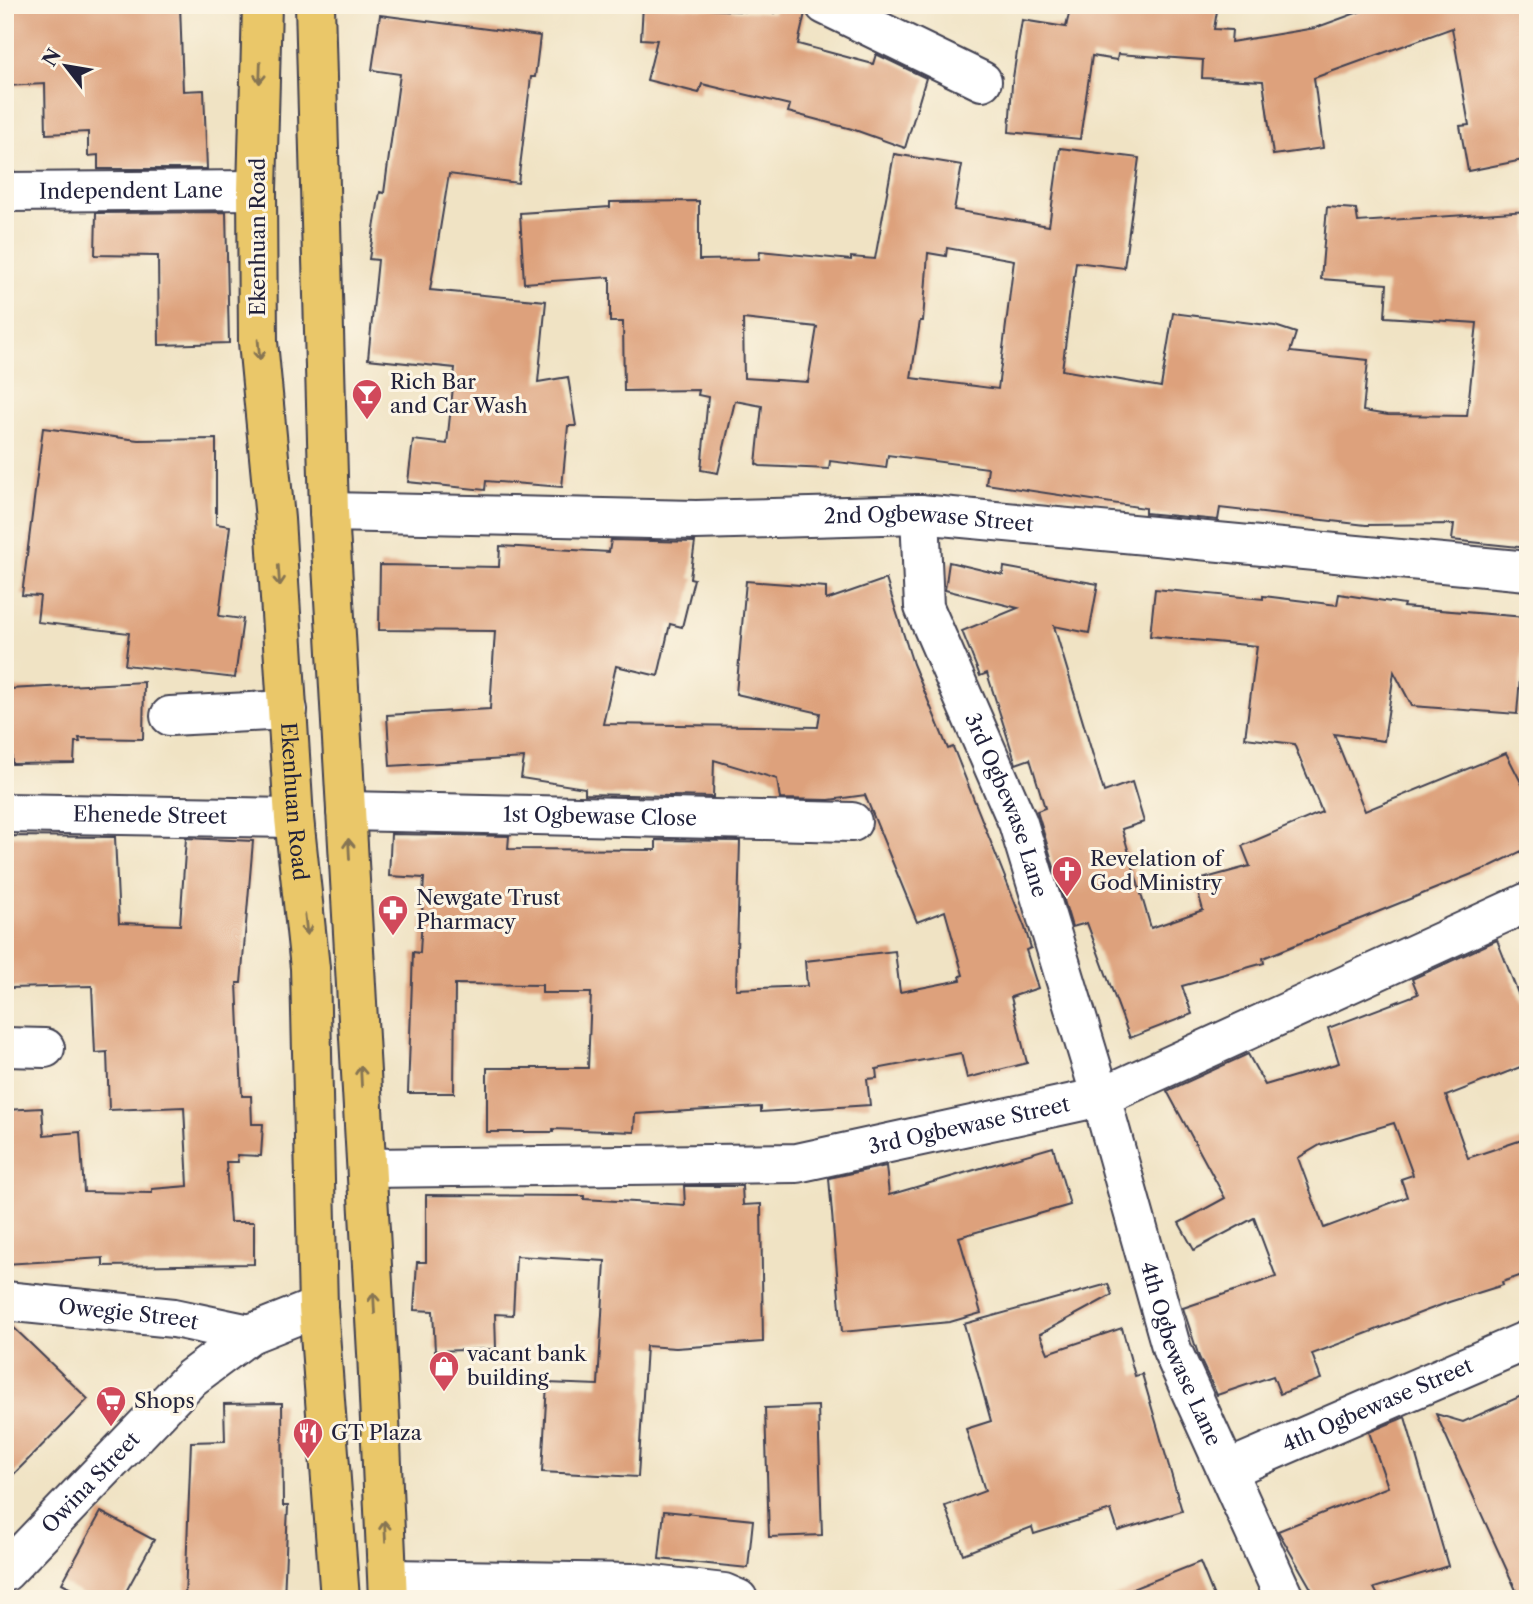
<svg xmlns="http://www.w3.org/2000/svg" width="1533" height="1604" viewBox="0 0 1533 1604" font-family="'Libre Caslon Text',serif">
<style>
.building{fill:#dda17b;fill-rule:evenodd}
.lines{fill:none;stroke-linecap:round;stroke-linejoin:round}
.minor-casing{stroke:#413f50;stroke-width:42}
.major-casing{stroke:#413f50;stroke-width:42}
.minor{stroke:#fff;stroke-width:38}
.major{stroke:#eac769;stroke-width:38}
.oneway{stroke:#867452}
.labels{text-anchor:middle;stroke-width:6;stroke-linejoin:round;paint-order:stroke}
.street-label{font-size:21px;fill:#22223b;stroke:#fcf5e5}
.poi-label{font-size:21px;fill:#22223b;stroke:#fcf5e5;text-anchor:start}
</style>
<rect width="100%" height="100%" fill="#fcf5e5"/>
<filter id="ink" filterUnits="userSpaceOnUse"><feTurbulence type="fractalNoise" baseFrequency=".0143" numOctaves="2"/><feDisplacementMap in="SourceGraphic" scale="14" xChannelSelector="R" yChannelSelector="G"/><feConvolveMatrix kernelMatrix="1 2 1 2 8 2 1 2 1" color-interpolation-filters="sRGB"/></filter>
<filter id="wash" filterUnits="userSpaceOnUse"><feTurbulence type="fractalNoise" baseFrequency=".00686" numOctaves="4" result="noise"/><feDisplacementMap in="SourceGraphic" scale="28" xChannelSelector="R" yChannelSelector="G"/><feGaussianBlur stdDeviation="1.57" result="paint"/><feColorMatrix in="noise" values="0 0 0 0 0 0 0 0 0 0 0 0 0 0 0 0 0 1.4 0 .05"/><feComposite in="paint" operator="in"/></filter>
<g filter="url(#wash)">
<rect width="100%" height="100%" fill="#f0e3c4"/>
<g id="blocks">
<g class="building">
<polygon points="5,5 180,5 183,91 204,90 207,169 98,169 98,155 88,156 88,132 46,134 45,84 5,86"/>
<polygon points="643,5 774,13 776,6 805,13 798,44 873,64 876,54 926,78 905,148 852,129 788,112 790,105 702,84 699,93 647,80 657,40 641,39"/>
<polygon points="1071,5 1218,5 1214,29 1232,30 1231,42 1315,28 1378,5 1528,5 1528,159 1468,171 1460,126 1469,125 1452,28 1314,78 1323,148 1273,155 1263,81 1202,78 1203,60 1118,54 1117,60 1092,56 1080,139 1009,132 1012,84 1022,20 1066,27"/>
<polygon points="380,15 540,36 535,77 531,77 518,183 449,174 430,290 546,301 538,382 568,377 576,426 568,426 562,487 486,481 485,490 408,482 413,440 447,444 455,368 368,359 378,260 369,259 380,192 384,193 400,74 372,70"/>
<path d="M1060,148l79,10 -15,110 -48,-6 -14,108 99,17 12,-74 102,13 21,7 -6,19 78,8 -5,51 25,4 79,1 10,-93 -92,-6 2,-33 -66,-5 6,-72 29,2 2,13 170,-11v337l-76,-8 2,-16 -88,1 -146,-17 -2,12 -73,-7v-5l-159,-24 2,-16 -100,-13 -2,13 -56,-7 -1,8 -69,-3 -4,-2 6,-58 -27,-5 -17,72 -17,-3 7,-73 -10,-2 1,-5 -75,1 -1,-69h-13v-45l-86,6 -4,-70 90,-6v-5l89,-1v59l60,-1 1,-8 91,9v-3l24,2 19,-105 68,11 -8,45 95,16zM947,248l67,12 -16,129 -87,-11 9,-57h3l5,-68 18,3zM743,319l74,8 -9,55 -64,-4z"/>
<polygon points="226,212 229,343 159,345 158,256 95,255 96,213"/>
<polygon points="43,428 138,440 216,439 216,524 230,526 219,616 243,619 235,678 125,665 129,633 37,622 40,596 22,595"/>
<polygon points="611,540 695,542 690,578 694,579 682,627 670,624 658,676 616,666 603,724 818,727 820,713 736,694 746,581 826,587 826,600 886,579 913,664 948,749 953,747 1025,928 1031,948 1026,950 1038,988 1011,997 1027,1063 967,1078 961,1053 876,1069 877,1078 867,1079 870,1105 761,1112 761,1107 635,1114 634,1132 553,1129 553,1132 487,1132 487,1068 588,1068 591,993 542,993 542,985 455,984 454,1093 408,1093 413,952 420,953 424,878 389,876 391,834 509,836 508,849 656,850 656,840 740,841 736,989 807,986 805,961 895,951 900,992 961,980 960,976 963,975 945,911 917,922 865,795 829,800 780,799 777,779 714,760 713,797 585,794 585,788 521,778 524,758 390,766 387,715 490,709 495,631 379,630 380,565 499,567 500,546 609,552"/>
<polygon points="949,562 1003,575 1004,567 1098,584 1089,633 1054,626 1104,792 1132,782 1144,822 1122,829 1151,928 1203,910 1195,881 1250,866 1242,846 1322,812 1294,744 1245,738 1257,646 1150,636 1155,589 1263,599 1263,596 1337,605 1339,594 1404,604 1403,607 1525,617 1517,714 1412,706 1394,672 1384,741 1334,734 1365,811 1506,753 1528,796 1528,848 1487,868 1263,958 1264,963 1182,986 1192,1014 1130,1038 1087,923 1072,927 1037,811 1045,808 1030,759 1016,764 987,673 980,676 962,631 1018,608 945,590"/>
<polygon points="144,682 143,739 79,738 80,742 75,742 74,763 12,764 9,689"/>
<polygon points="5,836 115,837 119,923 180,925 186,838 253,841 241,983 237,983 242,1096 251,1096 252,1124 263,1124 261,1156 237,1155 238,1162 226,1162 230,1222 254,1222 254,1264 103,1266 103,1258 5,1264 5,1110 42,1108 44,1135 80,1132 84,1192 152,1193 152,1189 188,1186 184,1107 109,1110 107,1052 95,1053 92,986 9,988"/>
<path d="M1497,940l31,79v45l-82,32 22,62 60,-20v135l-26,9 1,3 -54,17 -137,52 9,25 -41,15 -7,-18 -56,19 -18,-38 -16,-49 93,-31 -22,-59 -60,32 -15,-27 46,-25 -58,-107 81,-37 17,31 74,-22 -11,-35 90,-34 -6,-15zM1394,1123l19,52 -12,4 6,18 -83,31 -26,-70 22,-13z"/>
<polygon points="1053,1147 1070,1205 959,1237 981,1313 950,1322 842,1332 829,1178 886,1166 889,1195"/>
<polygon points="684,1186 742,1186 743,1205 761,1204 763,1342 676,1348 646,1346 638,1477 542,1472 547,1383 598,1385 605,1261 516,1256 513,1315 495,1314 496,1349 435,1351 433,1311 414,1310 417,1262 426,1262 426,1195 584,1196 584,1199 685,1205"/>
<polygon points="1108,1284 1112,1295 1040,1334 1048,1353 1122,1328 1135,1376 1142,1374 1182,1511 1118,1531 1111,1510 1034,1534 1032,1527 963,1554 945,1506 985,1491 966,1429 991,1421 964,1324"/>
<polygon points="5,1323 10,1324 88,1399 5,1483"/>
<polygon points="1528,1393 1528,1599 1520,1599 1436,1414 1463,1422"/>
<polygon points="282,1403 283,1506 288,1506 284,1599 185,1599 191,1442 225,1441 224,1404"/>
<polygon points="818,1406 822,1535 769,1537 765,1408"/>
<polygon points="1405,1417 1448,1566 1374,1588 1380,1599 1317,1599 1278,1531 1388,1487 1369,1432"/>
<polygon points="664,1511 753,1520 748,1568 659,1559"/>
<polygon points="101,1512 154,1540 122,1599 91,1599 62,1583"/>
<polygon points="1200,1562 1215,1599 1113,1599 1112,1597"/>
</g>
</g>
</g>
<g filter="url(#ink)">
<use href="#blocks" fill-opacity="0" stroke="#413f50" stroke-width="2"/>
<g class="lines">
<g class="minor-casing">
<g id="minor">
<polyline points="825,5 982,81"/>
<path id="s1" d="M5,192l252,-2"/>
<path id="s2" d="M329,512l367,8 224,-6 608,57"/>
<path id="s3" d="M920,514l4,93 94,216 83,274 71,253 113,249"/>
<polyline points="170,716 288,710"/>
<path id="s4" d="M346,811l506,11"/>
<path id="s5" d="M5,813l289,5"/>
<polyline points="5,1047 45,1048"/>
<path id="s6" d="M367,1168l430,-5 304,-66 427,-195"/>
<path id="s7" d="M5,1301l169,17 76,16"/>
<path id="s8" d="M1227,1470l301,-130"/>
<path id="s9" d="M5,1572l186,-194 59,-44 68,-27"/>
<polyline points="388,1579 636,1583 724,1593 738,1599"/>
</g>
</g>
<g class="major-casing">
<g id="major">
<path id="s10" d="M262,5l-5,185 1,152 17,177 19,299 16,150 8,339 22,292"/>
<polyline points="315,5 329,512 377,1353 388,1599"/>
</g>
</g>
<use href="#minor" class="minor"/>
<use href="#major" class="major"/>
</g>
<defs><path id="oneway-shaft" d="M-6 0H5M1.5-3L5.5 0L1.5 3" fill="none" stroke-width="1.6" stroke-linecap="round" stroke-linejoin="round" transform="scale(1.75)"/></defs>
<g class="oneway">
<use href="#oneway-shaft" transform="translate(260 73) rotate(92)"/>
<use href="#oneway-shaft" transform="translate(259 350) rotate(85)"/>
<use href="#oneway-shaft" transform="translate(279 576) rotate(86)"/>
<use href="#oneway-shaft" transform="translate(349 849) rotate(-93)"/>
<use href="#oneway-shaft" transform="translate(306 925) rotate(84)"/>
<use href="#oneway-shaft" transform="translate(361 1076) rotate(-93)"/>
<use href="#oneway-shaft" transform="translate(374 1303) rotate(-93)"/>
<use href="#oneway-shaft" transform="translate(385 1531) rotate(-93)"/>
</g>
</g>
<defs>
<g id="bar-pin" transform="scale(1.575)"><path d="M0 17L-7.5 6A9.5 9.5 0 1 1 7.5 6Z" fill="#d1495b" stroke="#fcf5e5"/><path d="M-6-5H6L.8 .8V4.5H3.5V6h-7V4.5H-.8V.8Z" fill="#fff"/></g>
<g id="church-pin" transform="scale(1.575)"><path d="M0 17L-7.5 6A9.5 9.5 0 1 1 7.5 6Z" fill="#d1495b" stroke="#fcf5e5"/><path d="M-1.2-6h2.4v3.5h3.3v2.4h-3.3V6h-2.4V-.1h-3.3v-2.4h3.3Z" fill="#fff"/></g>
<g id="pharmacy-pin" transform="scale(1.575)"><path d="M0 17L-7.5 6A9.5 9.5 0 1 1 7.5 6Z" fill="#d1495b" stroke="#fcf5e5"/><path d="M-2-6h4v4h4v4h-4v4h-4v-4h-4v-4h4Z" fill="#fff"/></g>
<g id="shop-pin" transform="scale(1.575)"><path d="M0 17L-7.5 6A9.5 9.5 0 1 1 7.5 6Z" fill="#d1495b" stroke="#fcf5e5"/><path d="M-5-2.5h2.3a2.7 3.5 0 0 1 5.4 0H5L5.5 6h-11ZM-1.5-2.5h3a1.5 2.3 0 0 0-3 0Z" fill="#fff"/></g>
<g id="supermarket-pin" transform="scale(1.575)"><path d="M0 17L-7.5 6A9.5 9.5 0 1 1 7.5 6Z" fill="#d1495b" stroke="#fcf5e5"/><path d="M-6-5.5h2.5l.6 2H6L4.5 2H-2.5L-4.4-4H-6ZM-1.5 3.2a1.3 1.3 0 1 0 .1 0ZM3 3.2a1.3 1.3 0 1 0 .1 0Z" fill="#fff"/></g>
<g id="restaurant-pin" transform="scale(1.575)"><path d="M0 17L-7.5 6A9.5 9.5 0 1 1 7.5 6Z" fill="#d1495b" stroke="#fcf5e5"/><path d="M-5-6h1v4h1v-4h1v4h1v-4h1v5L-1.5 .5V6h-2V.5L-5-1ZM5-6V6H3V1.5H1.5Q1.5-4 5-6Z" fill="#fff"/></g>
</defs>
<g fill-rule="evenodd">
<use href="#bar-pin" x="367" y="394"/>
<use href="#church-pin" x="1067" y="871"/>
<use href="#pharmacy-pin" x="393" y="910"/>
<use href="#shop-pin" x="444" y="1366"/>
<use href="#supermarket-pin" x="111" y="1401"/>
<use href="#restaurant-pin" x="308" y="1433"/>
</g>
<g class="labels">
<g class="street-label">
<text dy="7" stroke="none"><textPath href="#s1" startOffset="126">Independent Lane</textPath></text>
<text transform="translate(258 237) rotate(-90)" y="7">Ekenhuan Road</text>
<text dy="7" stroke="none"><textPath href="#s2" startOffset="600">2nd Ogbewase Street</textPath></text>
<text dy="7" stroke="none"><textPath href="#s10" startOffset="798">Ekenhuan Road</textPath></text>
<text dy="7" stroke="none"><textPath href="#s3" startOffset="308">3rd Ogbewase Lane</textPath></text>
<text dy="7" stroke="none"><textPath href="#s5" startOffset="145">Ehenede Street</textPath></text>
<text dy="7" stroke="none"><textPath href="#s4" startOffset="254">1st Ogbewase Close</textPath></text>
<text dy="7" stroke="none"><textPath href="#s6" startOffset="606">3rd Ogbewase Street</textPath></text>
<text dy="7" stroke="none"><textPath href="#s7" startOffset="124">Owegie Street</textPath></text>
<text dy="7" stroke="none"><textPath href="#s3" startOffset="884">4th Ogbewase Lane</textPath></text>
<text dy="7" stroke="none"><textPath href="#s8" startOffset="164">4th Ogbewase Street</textPath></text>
<text dy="7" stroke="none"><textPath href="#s9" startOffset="124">Owina Street</textPath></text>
</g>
<g class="poi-label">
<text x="390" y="389">Rich Bar<tspan x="390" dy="24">and Car Wash</tspan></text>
<text x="1090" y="866">Revelation of<tspan x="1090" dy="24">God Ministry</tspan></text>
<text x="416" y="905">Newgate Trust<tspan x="416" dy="24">Pharmacy</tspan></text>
<text x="467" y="1361">vacant bank<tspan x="467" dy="24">building</tspan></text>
<text x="134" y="1408">Shops</text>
<text x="331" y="1440">GT Plaza</text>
</g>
</g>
<rect width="1533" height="1604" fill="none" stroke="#fcf5e5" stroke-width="28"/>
<g transform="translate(66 66) rotate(301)" stroke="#fcf5e5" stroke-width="5" paint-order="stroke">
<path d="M0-5L12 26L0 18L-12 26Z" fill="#22223b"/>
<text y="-10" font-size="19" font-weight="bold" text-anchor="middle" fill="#22223b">N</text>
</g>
</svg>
